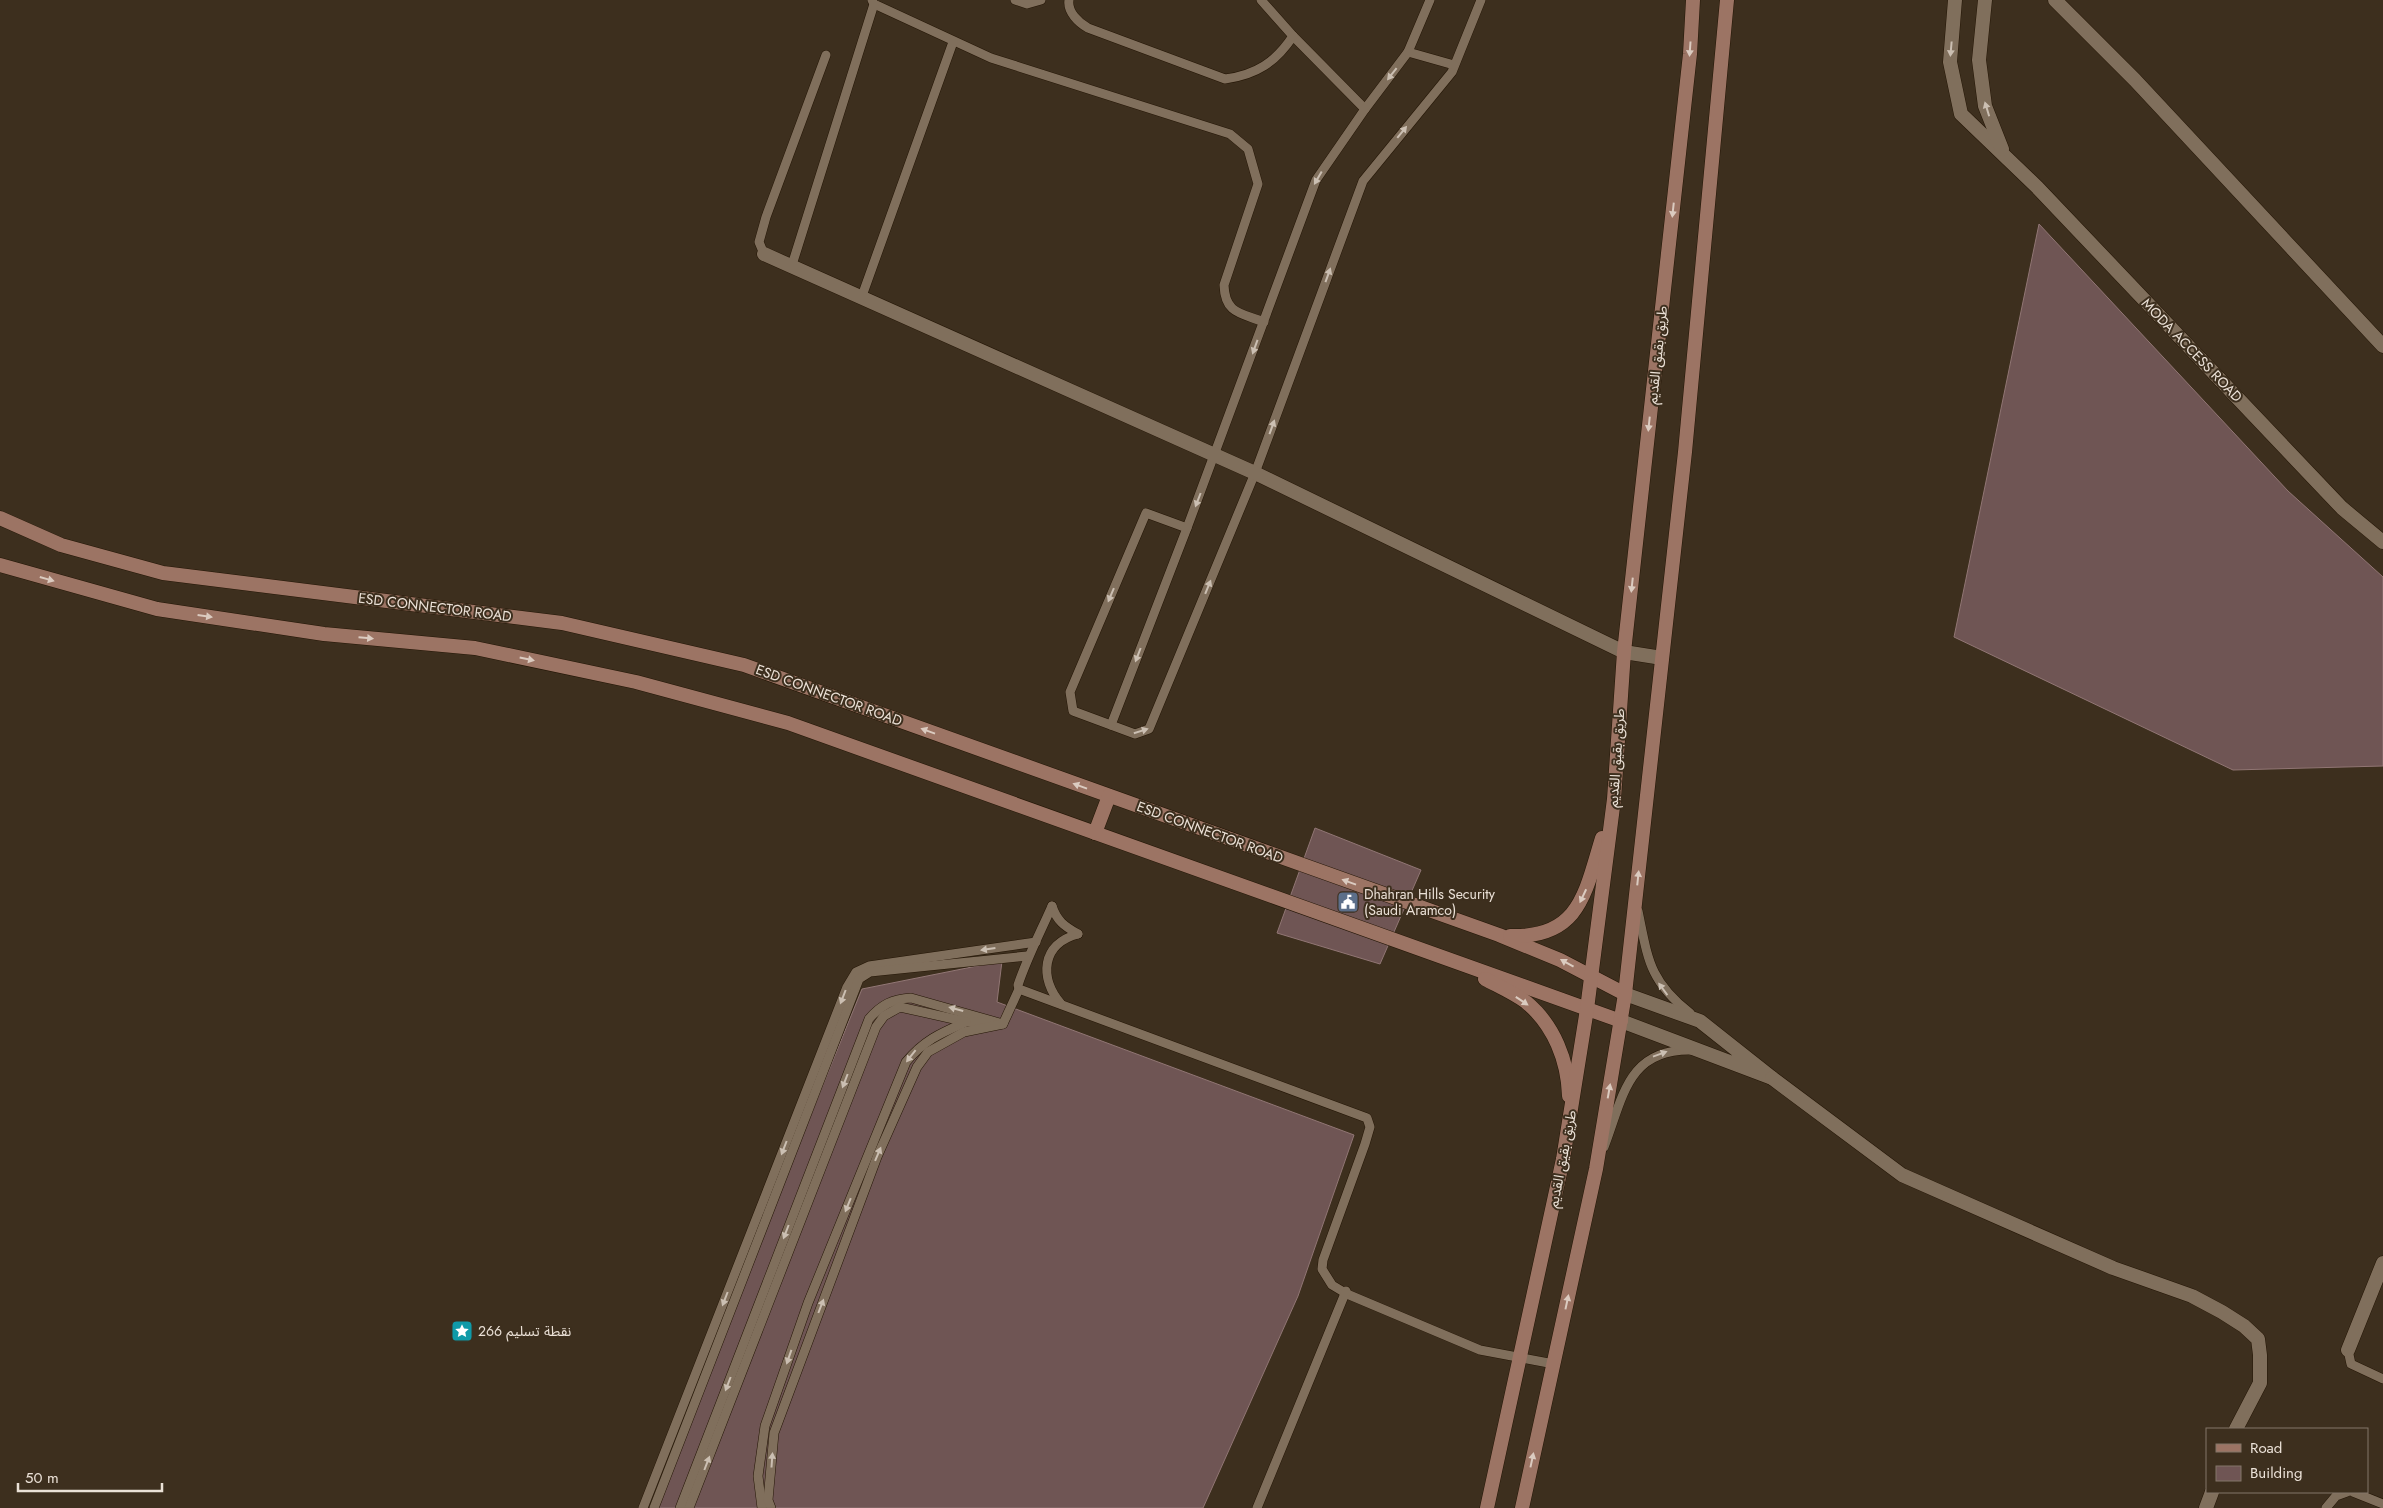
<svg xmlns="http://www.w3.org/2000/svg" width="2383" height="1508" viewBox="0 0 2383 1508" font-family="Jost,'Noto Sans Arabic',sans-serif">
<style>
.building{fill:#6f5554;stroke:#917674}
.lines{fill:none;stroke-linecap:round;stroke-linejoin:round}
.service-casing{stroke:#241606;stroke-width:10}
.minor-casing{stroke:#241606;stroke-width:15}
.secondary-casing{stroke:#241606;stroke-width:15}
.service{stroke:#806f5c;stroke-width:9}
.minor{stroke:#806f5c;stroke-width:14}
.secondary{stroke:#9c7464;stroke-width:14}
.oneway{fill:#dbcbc0}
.oneway2{fill:#cbbfb2}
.labels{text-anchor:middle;stroke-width:4;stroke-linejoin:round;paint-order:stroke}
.street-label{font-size:14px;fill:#ebe1d7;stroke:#3d2f1e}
.poi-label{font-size:14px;fill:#ebe1d7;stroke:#3d2f1e;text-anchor:start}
</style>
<rect width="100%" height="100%" fill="#3d2f1e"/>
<g class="building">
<polygon points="2039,224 2288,491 2383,577 2383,766 2233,770 1954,637"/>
<polygon points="1315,828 1421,870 1380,964 1277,933"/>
<polygon points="1002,961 997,1002 1354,1135 1298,1296 1203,1508 651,1508 862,989"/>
</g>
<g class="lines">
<g class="service-casing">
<g id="service">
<path d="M872,0l2,4 117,54 239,76 18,15 10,35 -34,101c1,29 17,28 40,37"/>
<polyline points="1015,0 1027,4 1041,0"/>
<path d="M1069,0c-2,12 10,23 19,28l137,51c31,-4 51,-17 68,-43l72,73"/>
<polyline points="1261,0 1293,36"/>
<polyline points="1430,0 1408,52 1365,109 1316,180 1187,528 1146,513 1070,692 1073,711 1135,734 1149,729 1255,473 1363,181 1452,72 1481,0"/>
<polyline points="1408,52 1454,65"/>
<polyline points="764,254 759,242 766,217 826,55"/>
<polyline points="792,265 874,4"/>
<polyline points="862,296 953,42"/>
<polyline points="1111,725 1187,528"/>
<path d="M1052,906c-12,27 -25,52 -34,79l1,4 348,129 3,9 -5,17 -42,116 -1,9 10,16 15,9 133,56 74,14"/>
<path d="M1052,906c5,15 12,20 26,28"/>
<path d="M1638,911c10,48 11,70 52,102"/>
<path d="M1061,1004c-22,-26 -20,-60 17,-70"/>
<path d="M1604,1147c19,-49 23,-98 87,-97"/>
<polyline points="2348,1350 2351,1364 2383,1379"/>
<polyline points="2353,1492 2383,1504"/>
<polyline points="643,1508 847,987 856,972 869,966 1036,942"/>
<polyline points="654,1508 859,979 870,972 1027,956"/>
<path d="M680,1508l189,-489c12,-14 23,-20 42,-21l92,26"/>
<polyline points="689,1508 876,1027 884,1016 900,1007 967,1022 990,1023"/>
<path d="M762,1508l-4,-32 7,-50 43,-123 98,-241c18,-22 35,-29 60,-40"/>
<polyline points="771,1508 768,1500 774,1433 877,1157 917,1067 928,1052 964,1032 1003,1024 1019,989"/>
<polyline points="1257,1508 1346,1291"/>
<polyline points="2326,1508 2336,1496 2347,1492"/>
</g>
</g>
<g class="minor-casing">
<g id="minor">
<polyline points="1955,0 1950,62 1961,114 2037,187 2342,508 2383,542"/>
<polyline points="1985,0 1979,60 1985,106 2002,149"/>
<polyline points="2055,0 2135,80 2383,346"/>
<polyline points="764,254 1255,473 1624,652 1662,658"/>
<polyline points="1621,1021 1772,1078 1700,1021 1625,994"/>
<polyline points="1772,1078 1902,1175 2113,1268 2192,1296 2222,1312 2244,1326 2258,1339 2260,1355 2260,1383 2236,1429"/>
<polyline points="2348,1350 2383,1263"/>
<polyline points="2206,1508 2212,1492"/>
</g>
</g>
<g class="secondary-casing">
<g id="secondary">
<polyline points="0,518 61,545 163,573 562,623 744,665 1499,935 1560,960 1625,994"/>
<polyline points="0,565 157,609 324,634 475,648 636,682 788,723 1621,1021"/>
<polyline points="1095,833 1109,796"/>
<path d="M1510,936c70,2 75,-43 92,-98"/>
<path d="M1485,979c13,7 29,14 41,23 28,23 42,59 43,94"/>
<polyline points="1487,1508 1563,1159 1587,1009 1614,799 1624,652 1690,54 1693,0"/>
<polyline points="1522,1508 1596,1169 1625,994 1685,452 1727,0"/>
</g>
</g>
<use href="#service" class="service"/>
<use href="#minor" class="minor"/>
<use href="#secondary" class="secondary"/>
</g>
<defs><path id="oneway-solid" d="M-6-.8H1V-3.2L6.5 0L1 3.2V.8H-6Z" transform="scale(1.25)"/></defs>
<g class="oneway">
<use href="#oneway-solid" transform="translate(1690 49) rotate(94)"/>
<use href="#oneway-solid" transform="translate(1673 210) rotate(96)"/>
<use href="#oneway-solid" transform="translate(1649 424) rotate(96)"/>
<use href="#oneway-solid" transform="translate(47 579) rotate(16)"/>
<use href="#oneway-solid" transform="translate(1632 585) rotate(96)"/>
<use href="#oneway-solid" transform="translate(205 616) rotate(8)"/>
<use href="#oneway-solid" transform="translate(366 638) rotate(5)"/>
<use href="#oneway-solid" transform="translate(527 659) rotate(12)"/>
<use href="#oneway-solid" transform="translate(928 731) rotate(-160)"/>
<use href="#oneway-solid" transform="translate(1080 786) rotate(-160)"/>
<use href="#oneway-solid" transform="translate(1638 878) rotate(-84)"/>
<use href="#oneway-solid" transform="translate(1349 882) rotate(-160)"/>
<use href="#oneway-solid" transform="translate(1583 896) rotate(115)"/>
<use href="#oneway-solid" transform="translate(1567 963) rotate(-151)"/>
<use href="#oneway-solid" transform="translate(1522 1001) rotate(34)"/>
<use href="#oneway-solid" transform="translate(1609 1091) rotate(-80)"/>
<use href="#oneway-solid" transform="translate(1567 1302) rotate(-78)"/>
<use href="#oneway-solid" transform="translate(1532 1460) rotate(-78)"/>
</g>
<g class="oneway2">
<use href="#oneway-solid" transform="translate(1951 49) rotate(95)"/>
<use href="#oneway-solid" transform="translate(1392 74) rotate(128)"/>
<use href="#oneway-solid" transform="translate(1987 109) rotate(-107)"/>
<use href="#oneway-solid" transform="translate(1402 132) rotate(-51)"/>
<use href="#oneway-solid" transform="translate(1318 178) rotate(120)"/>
<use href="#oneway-solid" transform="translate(1328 275) rotate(-70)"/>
<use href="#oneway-solid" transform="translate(1255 347) rotate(110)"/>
<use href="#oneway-solid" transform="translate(1272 427) rotate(-70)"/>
<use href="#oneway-solid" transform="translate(1198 500) rotate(111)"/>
<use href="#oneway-solid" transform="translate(1208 587) rotate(-68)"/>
<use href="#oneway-solid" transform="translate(1111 595) rotate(113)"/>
<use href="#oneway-solid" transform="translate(1138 655) rotate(111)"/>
<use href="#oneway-solid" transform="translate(1141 731) rotate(-17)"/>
<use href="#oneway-solid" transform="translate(988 949) rotate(172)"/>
<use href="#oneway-solid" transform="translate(1663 989) rotate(-126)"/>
<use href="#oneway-solid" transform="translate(843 997) rotate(111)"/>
<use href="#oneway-solid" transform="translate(956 1009) rotate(-165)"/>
<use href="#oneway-solid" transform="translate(1660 1054) rotate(-20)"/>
<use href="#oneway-solid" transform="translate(911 1056) rotate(128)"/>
<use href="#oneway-solid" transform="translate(845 1081) rotate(111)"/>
<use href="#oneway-solid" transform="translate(784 1148) rotate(111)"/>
<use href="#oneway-solid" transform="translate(878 1154) rotate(-67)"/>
<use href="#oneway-solid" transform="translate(848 1205) rotate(112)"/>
<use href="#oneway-solid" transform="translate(786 1232) rotate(111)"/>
<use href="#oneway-solid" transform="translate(725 1299) rotate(111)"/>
<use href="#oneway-solid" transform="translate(821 1306) rotate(-69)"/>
<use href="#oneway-solid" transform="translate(789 1357) rotate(109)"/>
<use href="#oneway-solid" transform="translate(728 1384) rotate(111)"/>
<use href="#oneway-solid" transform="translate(772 1460) rotate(-86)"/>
<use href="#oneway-solid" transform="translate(707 1463) rotate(-69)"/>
</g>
<defs>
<g id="civic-square" transform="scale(1.125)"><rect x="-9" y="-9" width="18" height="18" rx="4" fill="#5c6f8a" stroke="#3d2f1e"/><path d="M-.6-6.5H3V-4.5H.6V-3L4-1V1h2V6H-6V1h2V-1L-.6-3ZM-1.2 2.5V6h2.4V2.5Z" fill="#fff"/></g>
<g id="sight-square" transform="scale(1.125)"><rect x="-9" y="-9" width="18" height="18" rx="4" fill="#0f9aa8" stroke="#3d2f1e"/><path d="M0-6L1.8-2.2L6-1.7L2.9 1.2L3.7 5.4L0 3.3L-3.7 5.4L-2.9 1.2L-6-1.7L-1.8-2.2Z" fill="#fff"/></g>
</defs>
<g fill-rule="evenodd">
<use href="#civic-square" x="1348" y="902"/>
<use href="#sight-square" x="462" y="1331"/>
</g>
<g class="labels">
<g class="street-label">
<text transform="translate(2192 350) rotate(46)" y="5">MODA ACCESS ROAD</text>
<text transform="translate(1657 355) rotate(-84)" y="5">طريق بقيق القديم</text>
<text transform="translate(435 607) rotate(7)" y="5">ESD CONNECTOR ROAD</text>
<text transform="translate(829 695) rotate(20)" y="5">ESD CONNECTOR ROAD</text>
<text transform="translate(1616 758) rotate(-86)" y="5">طريق بقيق القديم</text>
<text transform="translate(1210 832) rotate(20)" y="5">ESD CONNECTOR ROAD</text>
<text transform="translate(1562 1159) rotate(-79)" y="5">طريق بقيق القديم</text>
</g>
<g class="poi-label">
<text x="1364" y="899">Dhahran Hills Security<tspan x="1364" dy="16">(Saudi Aramco)</tspan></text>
<text x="478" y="1336">نقطة تسليم 266</text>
</g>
</g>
<rect x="2206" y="1428" width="162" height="65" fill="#3d2f1e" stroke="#837668"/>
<rect x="2216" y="1444" width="25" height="8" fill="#9c7464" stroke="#837668"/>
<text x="2250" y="1453" font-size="15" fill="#ebe1d7">Road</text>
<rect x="2216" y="1466" width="25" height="15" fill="#6f5554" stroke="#837668"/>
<text x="2250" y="1478" font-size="15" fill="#ebe1d7">Building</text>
<path d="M18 1483v8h144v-8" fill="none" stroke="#ebe1d7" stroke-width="2.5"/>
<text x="25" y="1483" font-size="15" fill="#ebe1d7" stroke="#3d2f1e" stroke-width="4" paint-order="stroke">50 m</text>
</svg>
